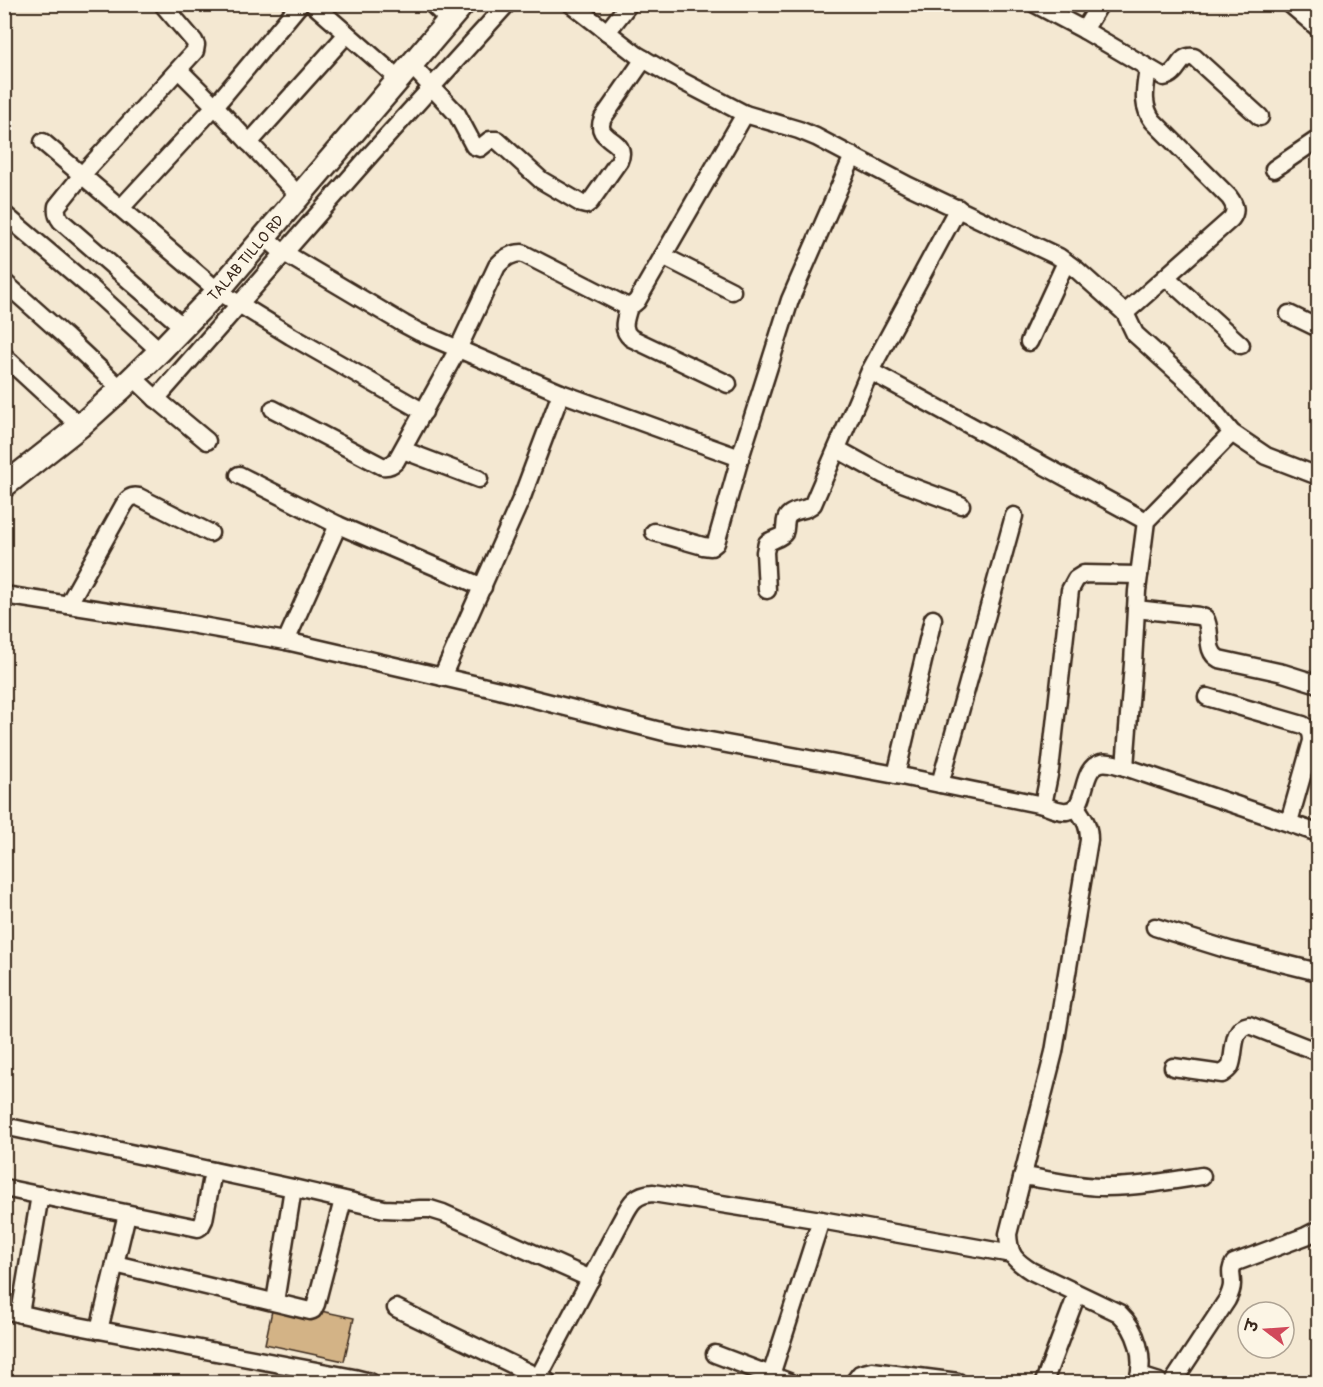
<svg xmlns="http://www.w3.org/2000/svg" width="1323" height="1387" viewBox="0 0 1323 1387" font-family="Pangolin,'Playpen Sans Deva',sans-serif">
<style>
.building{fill:#d3b386;stroke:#3b2a1e;stroke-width:1.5}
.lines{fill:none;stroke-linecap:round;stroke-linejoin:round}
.minor-casing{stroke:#3b2a1e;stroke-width:21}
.secondary-casing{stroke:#3b2a1e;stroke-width:27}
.minor{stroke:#fcf5e5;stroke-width:16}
.secondary{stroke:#fcf5e5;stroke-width:22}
.labels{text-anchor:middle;stroke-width:6;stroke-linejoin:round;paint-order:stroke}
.street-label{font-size:15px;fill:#3b2a1e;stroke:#fcf5e5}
</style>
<rect width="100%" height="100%" fill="#f4e8d2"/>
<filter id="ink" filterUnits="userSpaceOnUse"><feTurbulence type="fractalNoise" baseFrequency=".0167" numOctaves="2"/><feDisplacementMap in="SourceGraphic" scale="12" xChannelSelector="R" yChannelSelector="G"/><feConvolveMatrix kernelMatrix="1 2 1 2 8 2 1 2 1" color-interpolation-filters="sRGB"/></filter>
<g filter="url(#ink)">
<polygon class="building" points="274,1301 354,1318 344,1361 265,1344"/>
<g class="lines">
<g class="minor-casing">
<g id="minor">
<polyline points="313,4 400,80"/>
<polyline points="432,4 450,21"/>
<polyline points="571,4 637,55 674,77 745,114 799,130 816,137 909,186 1059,257 1077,270 1125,313 1135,334 1196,389 1232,433 1266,456 1318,476"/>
<path d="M1035,4l49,26 80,47c16,-3 14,-23 30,-20l66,60"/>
<polyline points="1290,4 1318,28"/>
<path d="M164,6l30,35 2,4 -1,6 -113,124 -25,31c-1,6 0,10 4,15l122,106"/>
<polyline points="1084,30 1100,4"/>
<polyline points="607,32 629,4"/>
<path d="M412,66l45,48 17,32 6,2 10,-8h7l44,40 41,24 4,1 4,-3 29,-41c11,-23 -27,-19 -16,-43l41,-59"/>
<polyline points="179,70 215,106 299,196"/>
<polyline points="43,142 218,291 291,336 424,412"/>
<polyline points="249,143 347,34"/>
<polyline points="1274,169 1318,139"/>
<polyline points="121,208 215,106 300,4"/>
<polyline points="4,214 90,287 160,351"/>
<polyline points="265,237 281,251 404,324 419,332 561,393 740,458"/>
<polyline points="663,256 732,291"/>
<polyline points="1166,277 1241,345"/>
<polyline points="4,282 67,338 121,389"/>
<path d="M629,306c-3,12 -9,23 2,32l97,46"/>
<path d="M1125,313l106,-94c6,-8 4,-14 -2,-22l-76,-76c-13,-17 -7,-35 -5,-53"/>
<polyline points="1289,314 1318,328"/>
<polyline points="1029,342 1066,262"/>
<polyline points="4,356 80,426"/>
<polyline points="870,371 1146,521"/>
<polyline points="133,377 153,396 207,441"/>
<polyline points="156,399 371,154 507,4"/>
<path d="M273,409l109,57c6,1 10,-1 14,-5l62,-112 39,-83c7,-8 14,-13 25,-13l102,52c6,2 9,0 13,-4l108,-187"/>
<polyline points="837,449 884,475 902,483 961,505"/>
<polyline points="403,450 479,479"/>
<polyline points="239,475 338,525 483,587"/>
<polyline points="654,532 703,546 711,547 716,543 740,458 790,300 853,156"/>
<path d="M767,590l-2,-38 2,-9c5,-4 14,-5 17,-10 3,-7 -1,-14 6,-19 7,-5 16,-3 23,-10l57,-133 88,-163"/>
<path d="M4,595l175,27 107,19 213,49 173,44 224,41 147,30c8,3 16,7 24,6 22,-2 12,-43 34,-48 7,-2 16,2 24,4l193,66"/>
<path d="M68,605l56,-100c4,-6 7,-10 15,-8l71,36"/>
<path d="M1136,609l63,7 6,2c8,13 -1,33 14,41l64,14 35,11"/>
<polyline points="286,641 338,525"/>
<polyline points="442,677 522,497 561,393"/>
<path d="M1207,697l96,28c7,4 9,7 9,16l-23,81"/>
<polyline points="1125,767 1133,663 1137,591 1146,521 1232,433"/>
<polyline points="896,775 933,619"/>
<polyline points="940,784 1014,516"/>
<polyline points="1043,805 1050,770 1070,590 1076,579 1084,574 1139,575"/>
<path d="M1076,807c8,12 13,17 13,33l-35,212 -46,182c1,21 6,26 23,37l88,42c18,17 27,46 18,69"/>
<polyline points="1155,927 1229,950 1318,972"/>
<path d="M1173,1067l49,7c3,-2 6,-4 8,-7 6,-13 0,-39 19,-42l69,27"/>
<polyline points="4,1126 293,1188 384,1209 408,1210 420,1209 430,1209 443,1213 591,1279"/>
<path d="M1023,1176c27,4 55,11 82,11 32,0 65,-6 97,-11"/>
<polyline points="4,1188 198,1228 201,1226 204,1220 213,1171"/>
<polyline points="115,1264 310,1311 313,1310 316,1304 343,1200"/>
<polyline points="275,1302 293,1188"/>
<polyline points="396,1308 548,1382"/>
<polyline points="4,1310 57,1322 354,1378 370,1382"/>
<polyline points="20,1314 40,1195"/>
<polyline points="99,1330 127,1214"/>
<polyline points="715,1354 789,1382"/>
<polyline points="771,1375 821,1220"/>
<polyline points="1140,1376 1159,1382"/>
<path d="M536,1382l84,-159c9,-16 12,-29 33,-30l168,27 191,34"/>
<polyline points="854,1382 860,1374 872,1371 958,1382"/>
<polyline points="1044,1382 1077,1294"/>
<path d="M1173,1382l54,-82c3,-6 5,-10 5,-16 0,-9 -3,-13 2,-21l72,-27 12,-6"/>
</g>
</g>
<g class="secondary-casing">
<g id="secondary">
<path id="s1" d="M4,486l76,-60 41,-37 39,-38 58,-60 245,-287"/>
</g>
</g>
<use href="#minor" class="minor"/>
<use href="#secondary" class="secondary"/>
</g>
</g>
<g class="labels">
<g class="street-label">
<text dy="5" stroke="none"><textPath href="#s1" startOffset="333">TALAB TILLO RD</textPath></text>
</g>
</g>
<rect width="1323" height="1387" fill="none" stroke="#fcf5e5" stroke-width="24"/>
<rect x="12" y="12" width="1299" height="1363" fill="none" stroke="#3b2a1e" stroke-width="2" filter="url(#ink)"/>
<g transform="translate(1266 1330) rotate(287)"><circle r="28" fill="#fcf5e5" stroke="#afa495" stroke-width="1.5"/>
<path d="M0-4.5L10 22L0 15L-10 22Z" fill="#d1495b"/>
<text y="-9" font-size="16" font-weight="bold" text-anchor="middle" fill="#3b2a1e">उ</text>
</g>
</svg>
